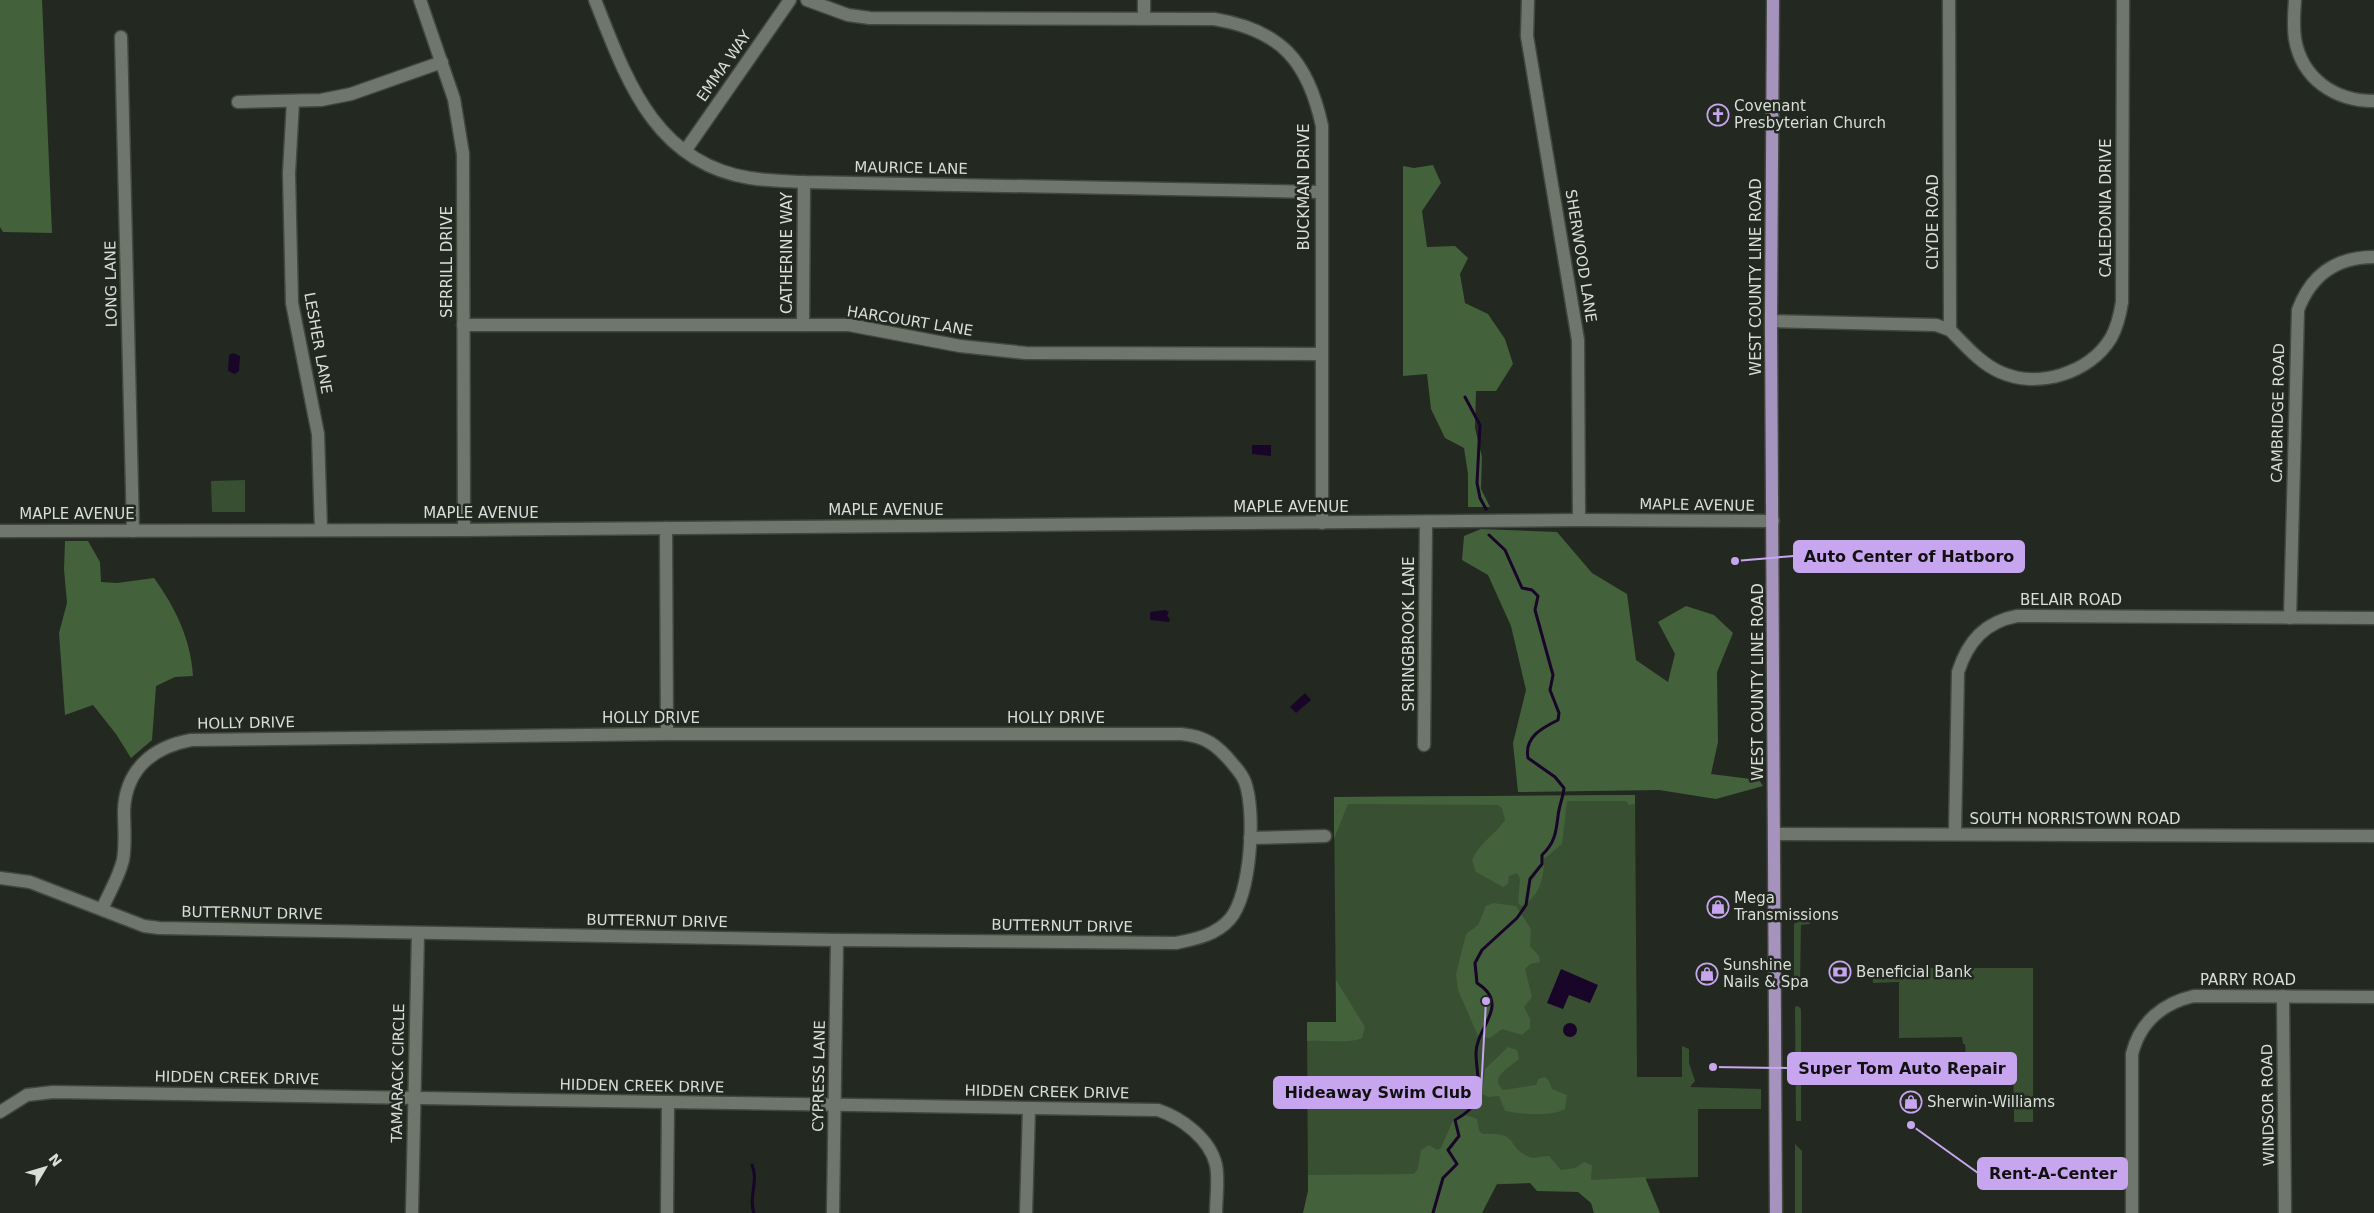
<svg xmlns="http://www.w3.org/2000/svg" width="2374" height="1213" viewBox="0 0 2374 1213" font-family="'DejaVu Sans',sans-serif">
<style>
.green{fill:#384f32}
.forest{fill:#43613b}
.water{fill:#180528}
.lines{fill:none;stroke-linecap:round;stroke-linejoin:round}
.stream{stroke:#180528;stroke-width:3}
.minor-casing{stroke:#424740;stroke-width:15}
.tertiary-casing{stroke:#424740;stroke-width:15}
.primary-casing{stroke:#424740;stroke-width:15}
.minor{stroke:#6f776d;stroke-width:12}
.tertiary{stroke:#6f776d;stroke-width:12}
.primary{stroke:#a693bd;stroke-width:12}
.labels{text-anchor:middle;stroke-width:5;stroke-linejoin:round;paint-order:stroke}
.street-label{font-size:15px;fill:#daded9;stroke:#232921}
.poi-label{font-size:15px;fill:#daded9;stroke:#232921;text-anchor:start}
.leader{fill:none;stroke:#c8a6ef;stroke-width:2}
.callout-dot{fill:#c8a6ef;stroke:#232921;stroke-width:2}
.callout{fill:#c8a6ef;stroke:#c8a6ef;stroke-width:2}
.callout-label{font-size:16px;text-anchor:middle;font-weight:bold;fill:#111}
</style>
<rect width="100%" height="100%" fill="#232921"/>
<g class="green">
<polygon points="245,480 245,512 212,512 211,481"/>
<polygon points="1635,795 1637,1077 1682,1077 1682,1046 1689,1049 1689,1063 1695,1081 1690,1087 1761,1089 1761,1109 1698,1109 1698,1177 1308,1191 1307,1022 1336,1022 1334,797"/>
<polygon points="1801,920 1810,922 1810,924 1801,925 1800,984 1794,985 1794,924"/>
<polygon points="1872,968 2033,968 2033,1122 2014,1122 2013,1057 1966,1057 1965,1044 1963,1044 1962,1037 1899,1038 1899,982 1873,983"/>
<polygon points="1798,1006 1801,1009 1801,1121 1796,1121 1795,1007"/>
<polygon points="1795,1144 1802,1151 1802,1213 1795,1213"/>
</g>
<g class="forest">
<polygon points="0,0 42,0 52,233 3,232 0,227"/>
<polygon points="1433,165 1441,183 1422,211 1427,247 1455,246 1468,258 1460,274 1465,303 1488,314 1505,339 1513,364 1496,391 1476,391 1475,428 1482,457 1481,489 1490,507 1468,507 1468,474 1464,448 1445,438 1431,409 1427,374 1403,376 1403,166 1414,168"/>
<polygon points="1481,529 1557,532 1592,573 1627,594 1636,660 1668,682 1675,654 1658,622 1686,606 1714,615 1733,633 1717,672 1718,742 1711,774 1759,780 1763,786 1716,799 1659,790 1518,792 1513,743 1526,690 1511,626 1488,575 1462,560 1464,536"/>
<path d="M65,541h23l12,21 1,20 16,1 37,-5c21,29 37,61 39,98l-18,1 -19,9 -4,54 -21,18 -15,-24 -23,-29 -28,10 -6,-82 8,-30 -3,-34z"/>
<path d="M1635,795v9l-6,1 -3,-4h-59l-5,43 -18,15c0,19 -4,38 -23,47l-3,-3 2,-24 -3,-6 -8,3 -1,8 -5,3 -27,-15 -4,-12c7,-17 23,-25 33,-40l-3,-12 -4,-3 -150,-1 -14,35v-42z"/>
<polygon points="1493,903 1516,906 1531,929 1530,946 1539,956 1540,962 1530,964 1525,969 1532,997 1524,1007 1530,1019 1530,1028 1522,1035 1502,1029 1490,1038 1478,1036 1458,990 1456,974 1466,934 1478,925 1486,906"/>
<path d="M1336,980l29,47 -3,11c-12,6 -40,2 -55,3v-19h29z"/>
<path d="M1508,1047l9,3 2,9c-10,9 -30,18 -16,31l33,-5 2,-6 7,-2 4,4 3,8 15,6 -2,14c-14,8 -43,5 -60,2l-6,-15 -11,1 -6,-3 3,-25z"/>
<path d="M1463,1114l14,5 2,12 4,3c37,-2 22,12 46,23 5,2 14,-1 20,-1l12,14 14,-2 9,-6 8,3 -1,15 54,-3 15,36h-66l-3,-10 -13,-11 -41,-1 -7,-8 -33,1 -15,29h-179l5,-22v-16l106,-1 4,-6 3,-18 8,-5 8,5 4,-2 13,-30z"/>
</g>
<g class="water">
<polygon points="233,353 240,356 239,371 235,374 228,371 229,355"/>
<polygon points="1252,445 1271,445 1271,456 1252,454"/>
<polygon points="1165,610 1169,612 1167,616 1170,619 1169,622 1150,620 1150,612"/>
<polygon points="1305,693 1311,700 1296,713 1290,707"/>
<polygon points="1561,969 1598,985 1590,1003 1569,995 1563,1009 1547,1003"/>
<circle cx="1570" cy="1030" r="7"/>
</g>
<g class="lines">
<g class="stream">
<polyline points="1465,397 1480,425 1477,483 1480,498 1486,509"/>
<path d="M752,1165c7,16 -4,33 2,48"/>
<path d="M1433,1213l10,-35 14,-14 -9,-14 11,-14 -4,-16c33,-18 22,-35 21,-66 -1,-26 36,-49 1,-71l-2,-20 7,-13 35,-32 9,-13 4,-26 12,-15v-9c13,-12 14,-23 16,-39 1,-10 5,-18 6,-28l-9,-11 -27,-19c-4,-21 14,-30 30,-38l1,-7 -9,-23 3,-15 -18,-65 3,-14 -6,-6 -10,-2 -17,-38 -16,-15"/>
</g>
<g class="minor-casing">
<g id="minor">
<polyline points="420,0 454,99 463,154 464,530"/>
<path d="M595,0c31,78 59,163 155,178 18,3 36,3 54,4l516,10"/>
<path d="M807,0l41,15 22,3 344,1c67,11 94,42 108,107v397"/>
<polyline points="1144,0 1144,18"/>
<polyline points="1528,0 1527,36 1578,340 1579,520"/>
<path d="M1949,0l1,330c15,15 30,33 50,42 37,17 89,2 111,-34 6,-11 9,-23 11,-36l1,-302"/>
<path d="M2295,0c-1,13 -2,26 0,39 7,40 40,62 79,62"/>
<polyline points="121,37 133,531"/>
<polyline points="293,101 289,173 292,303 318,434 321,530"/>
<polyline points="238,102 321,100 351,94 442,62"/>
<polyline points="685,151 790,0"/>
<polyline points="1771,321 1936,325 1950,330"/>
<polyline points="463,325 849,325 960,346 1026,353 1321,354"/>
<polyline points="803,325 804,182"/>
<polyline points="666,528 667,734"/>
<path d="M2290,618l8,-308c13,-35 38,-53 76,-53"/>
<polyline points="1424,745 1426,523"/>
<path d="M1955,834l3,-162c10,-31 27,-50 59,-56l357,2"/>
<polyline points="1250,838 1325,836"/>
<path d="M0,878l30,4 114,44 15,2 678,12 339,3c20,-4 40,-8 54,-24 21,-25 26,-107 15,-137 -3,-8 -8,-13 -13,-19 -15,-18 -27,-27 -51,-29h-514l-476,6c-38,7 -65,29 -67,70 0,16 2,34 -1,50 -4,17 -14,33 -21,49"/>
<polyline points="2283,996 2285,1213"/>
<path d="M0,1112l27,-17 26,-3c369,5 737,12 1105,18 24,8 52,29 58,55 3,15 0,33 0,48"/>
<polyline points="412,1213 418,933"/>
<polyline points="667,1213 668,1103"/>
<polyline points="833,1213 837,940"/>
<polyline points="1026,1213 1029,1108"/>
<path d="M2132,1213v-159c8,-32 31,-51 62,-58l180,1"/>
</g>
</g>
<g class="tertiary-casing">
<g id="tertiary">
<polyline points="0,531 464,530 1579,520 1773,521"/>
<polyline points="1776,834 2374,836"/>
</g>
</g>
<g class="primary-casing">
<polyline id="primary" points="1773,0 1771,321 1776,1213"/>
</g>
<use href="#minor" class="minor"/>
<use href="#tertiary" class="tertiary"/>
<use href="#primary" class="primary"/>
</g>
<defs>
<g id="church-ring" transform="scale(1.125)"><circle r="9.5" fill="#232921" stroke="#c8a6ef" stroke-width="1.5"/><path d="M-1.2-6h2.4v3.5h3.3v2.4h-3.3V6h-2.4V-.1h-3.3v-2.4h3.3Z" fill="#c8a6ef"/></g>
<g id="shop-ring" transform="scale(1.125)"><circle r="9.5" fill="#232921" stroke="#c8a6ef" stroke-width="1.5"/><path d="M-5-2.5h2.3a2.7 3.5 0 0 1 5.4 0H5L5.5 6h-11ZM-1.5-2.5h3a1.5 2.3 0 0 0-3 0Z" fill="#c8a6ef"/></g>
<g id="bank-ring" transform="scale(1.125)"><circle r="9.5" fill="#232921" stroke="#c8a6ef" stroke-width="1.5"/><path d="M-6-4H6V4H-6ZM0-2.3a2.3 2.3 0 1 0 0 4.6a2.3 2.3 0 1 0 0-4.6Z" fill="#c8a6ef"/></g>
</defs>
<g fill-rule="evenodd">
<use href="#church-ring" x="1718" y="115"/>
<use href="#shop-ring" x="1718" y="907"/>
<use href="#bank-ring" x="1840" y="972"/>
<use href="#shop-ring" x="1707" y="974"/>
<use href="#shop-ring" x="1911" y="1102"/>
</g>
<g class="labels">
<g class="street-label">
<text transform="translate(724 66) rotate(-55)" y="5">EMMA WAY</text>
<text transform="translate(911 168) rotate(1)" y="5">MAURICE LANE</text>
<text transform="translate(1304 187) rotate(-90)" y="5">BUCKMAN DRIVE</text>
<text transform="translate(2106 208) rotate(-90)" y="5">CALEDONIA DRIVE</text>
<text transform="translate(1933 222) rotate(-90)" y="5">CLYDE ROAD</text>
<text transform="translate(787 253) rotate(-90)" y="5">CATHERINE WAY</text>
<text transform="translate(1581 256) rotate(81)" y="5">SHERWOOD LANE</text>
<text transform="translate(447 262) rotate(-90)" y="5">SERRILL DRIVE</text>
<text transform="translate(1756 277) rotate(-90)" y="5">WEST COUNTY LINE ROAD</text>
<text transform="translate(111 284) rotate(-91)" y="5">LONG LANE</text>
<text transform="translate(910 321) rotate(9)" y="5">HARCOURT LANE</text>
<text transform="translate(318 343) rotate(80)" y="5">LESHER LANE</text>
<text transform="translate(2278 413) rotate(-89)" y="5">CAMBRIDGE ROAD</text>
<text transform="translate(1697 505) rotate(1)" y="5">MAPLE AVENUE</text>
<text x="1291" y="512">MAPLE AVENUE</text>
<text x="886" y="515">MAPLE AVENUE</text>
<text x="481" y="518">MAPLE AVENUE</text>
<text x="77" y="519">MAPLE AVENUE</text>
<text x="2071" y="605">BELAIR ROAD</text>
<text transform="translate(1409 634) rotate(-90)" y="5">SPRINGBROOK LANE</text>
<text transform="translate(1758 682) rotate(-90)" y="5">WEST COUNTY LINE ROAD</text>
<text x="651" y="723">HOLLY DRIVE</text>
<text x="1056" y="723">HOLLY DRIVE</text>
<text transform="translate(246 723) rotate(-1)" y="5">HOLLY DRIVE</text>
<text x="2075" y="824">SOUTH NORRISTOWN ROAD</text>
<text transform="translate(252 913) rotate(1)" y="5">BUTTERNUT DRIVE</text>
<text transform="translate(657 921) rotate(1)" y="5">BUTTERNUT DRIVE</text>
<text transform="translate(1062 926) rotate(1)" y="5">BUTTERNUT DRIVE</text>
<text x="2248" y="985">PARRY ROAD</text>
<text transform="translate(398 1073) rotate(-89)" y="5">TAMARACK CIRCLE</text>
<text transform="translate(819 1076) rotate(-89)" y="5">CYPRESS LANE</text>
<text transform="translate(237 1078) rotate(1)" y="5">HIDDEN CREEK DRIVE</text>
<text transform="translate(642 1086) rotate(1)" y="5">HIDDEN CREEK DRIVE</text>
<text transform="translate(1047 1092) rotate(1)" y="5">HIDDEN CREEK DRIVE</text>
<text transform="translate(2268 1105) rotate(-91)" y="5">WINDSOR ROAD</text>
</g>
<g class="poi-label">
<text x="1734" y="111">Covenant<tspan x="1734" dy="17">Presbyterian Church</tspan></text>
<text x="1734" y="903">Mega<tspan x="1734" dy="17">Transmissions</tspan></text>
<text x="1723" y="970">Sunshine<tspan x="1723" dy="17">Nails &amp; Spa</tspan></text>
<text x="1856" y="977">Beneficial Bank</text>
<text x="1927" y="1107">Sherwin-Williams</text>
</g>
</g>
<path class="leader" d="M1735 561L1794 556M1713 1067L1788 1068M1486 1001L1481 1092M1911 1125L1978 1173"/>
<g class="callout-dot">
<circle cx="1735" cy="561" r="5"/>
<circle cx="1713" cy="1067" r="5"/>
<circle cx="1486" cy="1001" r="5"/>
<circle cx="1911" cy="1125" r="5"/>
</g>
<g class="callout">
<rect x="1794" y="541" width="230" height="31" rx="5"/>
<rect x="1788" y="1053" width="228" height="31" rx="5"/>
<rect x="1274" y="1077" width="207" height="31" rx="5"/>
<rect x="1978" y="1158" width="149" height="31" rx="5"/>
</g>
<g class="callout-label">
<text x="1909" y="562">Auto Center of Hatboro</text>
<text x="1902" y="1074">Super Tom Auto Repair</text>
<text x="1378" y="1098">Hideaway Swim Club</text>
<text x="2053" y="1179">Rent-A-Center</text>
</g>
<g transform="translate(45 1168) rotate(52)" stroke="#232921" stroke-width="4" paint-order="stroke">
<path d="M0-4L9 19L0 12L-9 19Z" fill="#daded9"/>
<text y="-8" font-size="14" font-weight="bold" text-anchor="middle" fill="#daded9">N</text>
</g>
</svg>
